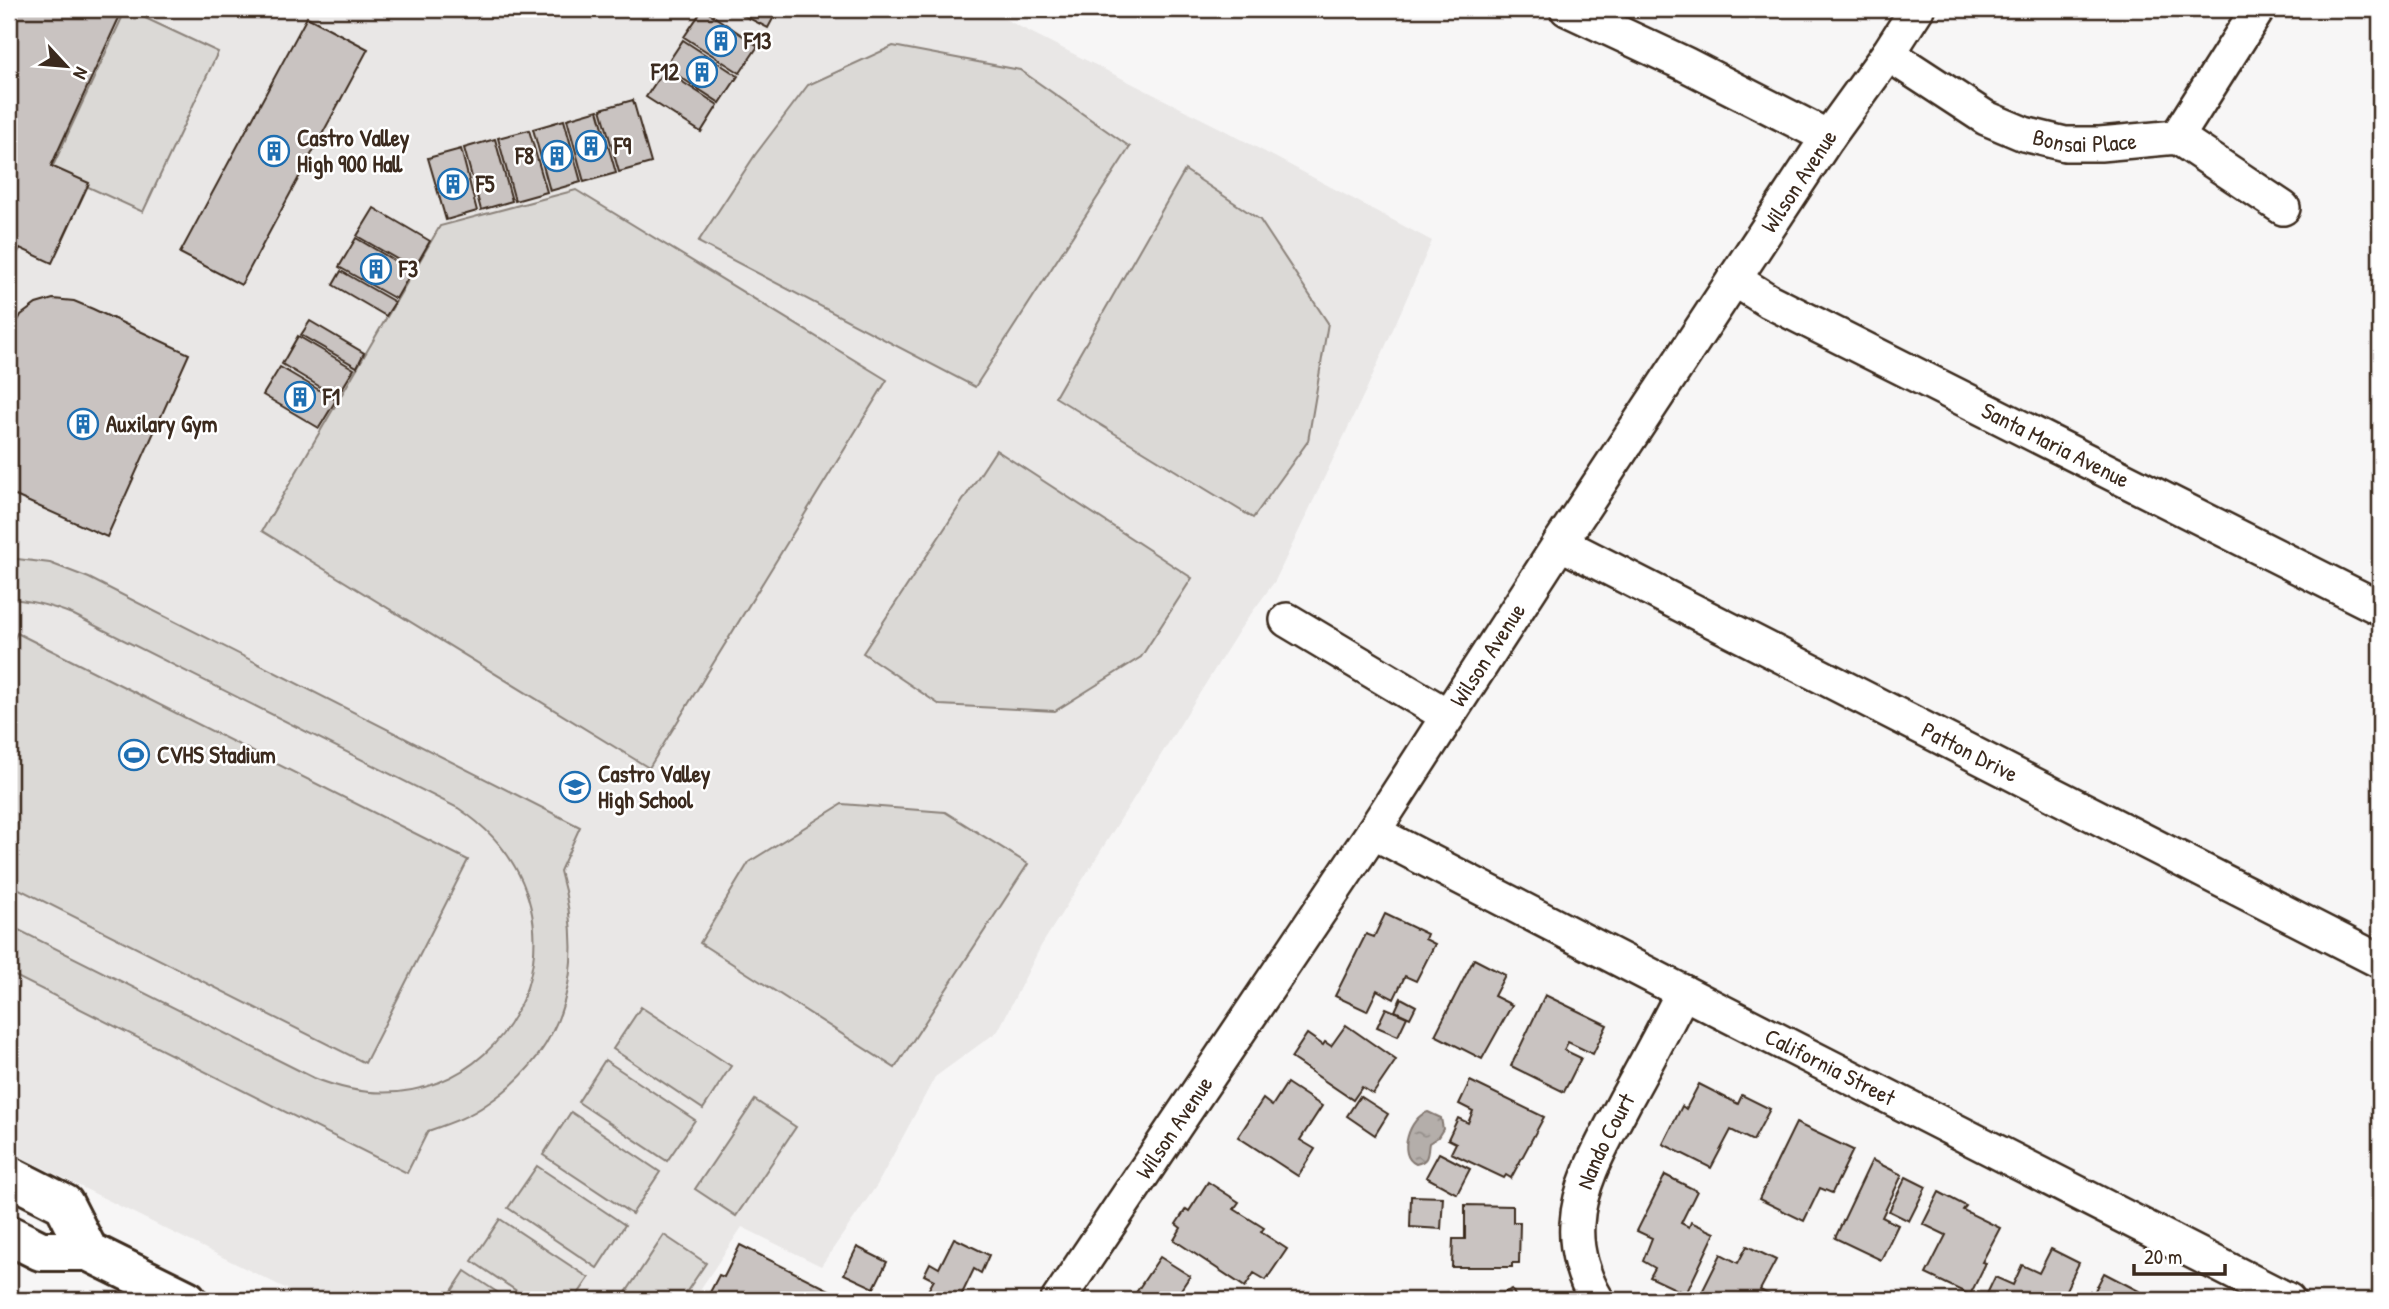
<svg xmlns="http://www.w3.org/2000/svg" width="2389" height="1309" viewBox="0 0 2389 1309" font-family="'Patrick Hand',sans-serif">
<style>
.built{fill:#e9e7e6}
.pitch{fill:#dbd9d6;stroke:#8b827a;stroke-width:2}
.water{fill:url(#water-ripples);stroke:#847972;stroke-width:2}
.building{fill:#c9c3c1;stroke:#3b2a1e;stroke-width:2}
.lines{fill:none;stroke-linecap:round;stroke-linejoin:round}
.minor-casing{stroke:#3b2a1e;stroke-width:38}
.major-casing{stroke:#3b2a1e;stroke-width:44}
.minor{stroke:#fff;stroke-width:33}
.major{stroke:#fff;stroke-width:38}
.labels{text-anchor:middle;stroke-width:5;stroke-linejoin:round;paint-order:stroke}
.poi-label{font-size:23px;font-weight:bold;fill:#3b2a1e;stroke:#fff;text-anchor:start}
.street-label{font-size:23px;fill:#3b2a1e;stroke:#fff}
</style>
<defs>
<pattern id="water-ripples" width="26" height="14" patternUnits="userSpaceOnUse" patternTransform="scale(1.75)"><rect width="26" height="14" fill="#b4aeaa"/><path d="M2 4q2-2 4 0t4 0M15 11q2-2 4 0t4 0" fill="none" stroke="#948e8a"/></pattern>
</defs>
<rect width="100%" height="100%" fill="#f7f6f6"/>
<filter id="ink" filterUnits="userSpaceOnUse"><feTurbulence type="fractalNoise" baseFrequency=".0143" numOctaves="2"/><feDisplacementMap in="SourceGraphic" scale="14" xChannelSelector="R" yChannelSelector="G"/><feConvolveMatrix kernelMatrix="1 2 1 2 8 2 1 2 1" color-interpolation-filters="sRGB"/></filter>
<g filter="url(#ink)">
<polygon class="built" points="9,9 985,9 1222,129 1432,241 1367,388 1275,581 1240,629 1041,946 998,1031 935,1077 877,1185 821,1266 742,1227 693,1300 309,1300 9,1151"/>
<g class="pitch">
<polygon points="126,9 218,52 143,212 51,170"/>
<polygon points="893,46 1020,70 1130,147 975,387 698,242 755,155 808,85"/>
<polygon points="1185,170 1260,220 1328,323 1308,441 1253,518 1055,397"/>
<polygon points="576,190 887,380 649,768 262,531 440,226"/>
<polygon points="996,450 1192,578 1141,657 1055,711 940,705 863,653"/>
<path d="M9,558l41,5 39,15 491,249 -20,44c26,91 10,177 -73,233 -18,13 -39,20 -59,27l-21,42 -398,-200v-48l305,153c186,75 307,-162 144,-270l-386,-194c-21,-8 -41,-14 -63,-15z"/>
<polygon points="17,633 468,860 365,1063 9,884 9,650"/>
<polygon points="842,804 945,812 1028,864 895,1068 700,943 749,862"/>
<polygon points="641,1007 731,1066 703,1109 613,1049"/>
<polygon points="605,1060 695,1120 667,1161 578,1102"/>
<polygon points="755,1100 796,1127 736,1216 695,1189"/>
<polygon points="571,1112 660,1172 632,1214 543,1155"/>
<polygon points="537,1166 625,1225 597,1268 508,1208"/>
<polygon points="500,1219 589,1278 574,1300 530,1300 472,1261"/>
<polygon points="664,1235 706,1263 681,1300 621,1300"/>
<polygon points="465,1271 509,1300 446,1300"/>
</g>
<path class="water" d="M1428,1112l13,6 2,11 -5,8 -9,6c-2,10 1,18 -13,21 -20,-8 -6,-48 12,-52z"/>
<g class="building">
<polygon points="9,9 123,9 51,166 89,183 52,263 20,248 16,256 9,253"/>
<polygon points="703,9 758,46 740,73 684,37"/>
<polygon points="731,9 778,9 768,28"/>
<polygon points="307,17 368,49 241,285 180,253"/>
<polygon points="683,40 738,76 720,103 665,67"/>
<polygon points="664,70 718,105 701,132 646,97"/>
<polygon points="633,100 651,163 619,172 601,109"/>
<polygon points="598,110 616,173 584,182 567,119"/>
<polygon points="564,120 581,182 550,191 533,129"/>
<polygon points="529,130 547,192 515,201 498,138"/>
<polygon points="495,139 512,201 481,210 464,148"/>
<polygon points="461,149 477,211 446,220 428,158"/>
<polygon points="374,208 430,241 414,269 357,236"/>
<polygon points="356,238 412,271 396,299 339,267"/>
<polygon points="341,271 395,302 386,316 333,285"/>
<polygon points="53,299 74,301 93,309 189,354 107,537 9,493 9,337 21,315 36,304"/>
<polygon points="310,321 364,353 357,367 301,335"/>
<polygon points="298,336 354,369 337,397 282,364"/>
<polygon points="280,367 336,400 319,428 263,395"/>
<polygon points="1385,914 1427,934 1425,939 1435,944 1416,981 1405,976 1394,999 1377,990 1367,1011 1335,996 1366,934 1374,937"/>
<polygon points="1474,959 1505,975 1494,996 1512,1005 1482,1059 1435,1035"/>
<polygon points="1545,995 1607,1025 1593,1054 1568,1042 1564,1050 1581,1058 1564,1092 1511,1066"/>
<polygon points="1401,998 1416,1006 1410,1018 1395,1011"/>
<polygon points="1386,1008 1407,1017 1398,1036 1377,1027"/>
<polygon points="1346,1025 1396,1060 1373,1094 1362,1087 1353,1100 1291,1058 1307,1034 1323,1045 1325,1042 1331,1046"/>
<polygon points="1470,1081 1544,1117 1511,1178 1506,1175 1504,1178 1451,1153 1456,1143 1448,1139 1458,1118 1468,1123 1473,1111 1459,1104"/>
<polygon points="1287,1083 1322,1106 1300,1140 1315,1149 1298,1176 1238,1137 1263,1099 1272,1106"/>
<polygon points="1699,1084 1738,1104 1742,1095 1770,1109 1753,1141 1731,1130 1711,1168 1663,1144 1682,1106 1686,1109"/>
<polygon points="1360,1096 1388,1114 1375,1135 1347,1116"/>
<polygon points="1796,1123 1853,1150 1832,1193 1820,1188 1804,1221 1759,1199"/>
<polygon points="1439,1153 1470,1169 1457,1194 1426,1177"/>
<polygon points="1872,1160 1902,1175 1882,1217 1898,1225 1881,1260 1835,1238"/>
<polygon points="1665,1175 1697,1191 1681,1223 1689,1227 1691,1222 1715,1233 1686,1294 1650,1277 1655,1268 1643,1261 1652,1238 1637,1231"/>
<polygon points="1906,1177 1926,1187 1909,1221 1889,1211"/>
<polygon points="1208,1182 1239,1202 1234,1209 1264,1228 1261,1232 1287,1249 1266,1280 1254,1273 1245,1287 1174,1240 1181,1228 1176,1224 1186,1209 1189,1211"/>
<polygon points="1939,1192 1966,1206 1963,1210 2000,1228 1982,1262 1986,1263 1970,1295 1926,1274 1946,1235 1923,1224"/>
<polygon points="1411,1196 1443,1197 1441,1229 1410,1227"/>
<polygon points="1465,1205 1513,1206 1513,1222 1520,1222 1519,1263 1512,1263 1512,1267 1452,1267 1453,1239 1465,1239"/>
<polygon points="954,1238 989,1255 981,1273 974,1269 959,1300 939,1300 926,1294 934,1280 924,1275 930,1263 939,1268"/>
<polygon points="740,1245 849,1300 706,1300 719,1275 724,1277"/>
<polygon points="1747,1246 1776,1260 1760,1290 1779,1300 1698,1300 1721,1254 1738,1263"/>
<polygon points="857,1247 887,1262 874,1288 844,1274"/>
<polygon points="2051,1249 2079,1263 2061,1300 1984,1300 1995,1277 2013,1285 2022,1265 2039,1273"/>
<polygon points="1160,1257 1190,1276 1174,1300 1131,1300"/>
<polygon points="2104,1273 2156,1300 2090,1300"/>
<polygon points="1512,1289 1517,1300 1489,1300"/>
</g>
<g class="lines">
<g class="minor-casing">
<g id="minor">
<polyline points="1567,9 1685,64 1828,137"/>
<path id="s1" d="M1888,54l98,64 38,16 41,10h35l77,-7 106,71"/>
<polyline points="2177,137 2258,9"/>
<path id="s2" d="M1734,279l35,22 611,307"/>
<path id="s3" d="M1560,543l820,418"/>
<polyline points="1287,620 1448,716"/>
<path id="s4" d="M1373,832l310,160 605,308"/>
<path id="s5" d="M1058,1300l315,-468 187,-289 268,-406 60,-83 29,-45"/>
<path id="s6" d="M1597,1300c-13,-21 -22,-50 -20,-76 2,-43 29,-86 48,-123 20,-36 39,-72 58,-109"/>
</g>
</g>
<g class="major-casing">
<g id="major">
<polyline points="9,1176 64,1204 88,1251"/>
<polyline points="9,1235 41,1251 88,1251 187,1300"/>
</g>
</g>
<use href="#minor" class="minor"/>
<use href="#major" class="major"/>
</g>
</g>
<defs>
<g id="building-ring" transform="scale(1.575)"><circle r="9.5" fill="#fff" stroke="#1f6fb2" stroke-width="1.5"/><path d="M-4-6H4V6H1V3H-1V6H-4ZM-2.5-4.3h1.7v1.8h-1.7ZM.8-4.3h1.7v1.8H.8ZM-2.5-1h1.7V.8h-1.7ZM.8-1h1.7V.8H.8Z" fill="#1f6fb2"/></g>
<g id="stadium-ring" transform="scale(1.575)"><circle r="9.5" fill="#fff" stroke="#1f6fb2" stroke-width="1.5"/><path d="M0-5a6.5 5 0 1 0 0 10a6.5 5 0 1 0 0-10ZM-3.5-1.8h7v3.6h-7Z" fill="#1f6fb2"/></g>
<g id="school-ring" transform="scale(1.575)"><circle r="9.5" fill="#fff" stroke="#1f6fb2" stroke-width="1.5"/><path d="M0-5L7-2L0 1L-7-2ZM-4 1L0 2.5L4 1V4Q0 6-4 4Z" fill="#1f6fb2"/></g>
</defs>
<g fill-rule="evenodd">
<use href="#building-ring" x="721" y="41"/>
<use href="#building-ring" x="702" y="72"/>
<use href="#building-ring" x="591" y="146"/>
<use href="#building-ring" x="274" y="151"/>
<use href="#building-ring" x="557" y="156"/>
<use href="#building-ring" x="453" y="184"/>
<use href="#building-ring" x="376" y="269"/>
<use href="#building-ring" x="300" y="397"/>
<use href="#building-ring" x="83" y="424"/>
<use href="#stadium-ring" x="134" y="755"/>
<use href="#school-ring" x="575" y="787"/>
</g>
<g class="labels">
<g class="poi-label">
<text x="744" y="49">F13</text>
<text x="679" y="80" text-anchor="end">F12</text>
<text x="297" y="146">Castro Valley<tspan x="297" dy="26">High 900 Hall</tspan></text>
<text x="614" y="154">F9</text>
<text x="534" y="164" text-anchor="end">F8</text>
<text x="476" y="192">F5</text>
<text x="399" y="277">F3</text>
<text x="323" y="405">F1</text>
<text x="106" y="432">Auxilary Gym</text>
<text x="157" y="763">CVHS Stadium</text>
<text x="598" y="782">Castro Valley<tspan x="598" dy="26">High School</tspan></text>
</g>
<g class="street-label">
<text dy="8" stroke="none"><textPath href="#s1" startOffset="220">Bonsai Place</textPath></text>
<text dy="8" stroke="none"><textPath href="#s5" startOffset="1342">Wilson Avenue</textPath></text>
<text dy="8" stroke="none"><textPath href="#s2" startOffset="362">Santa Maria Avenue</textPath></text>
<text dy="8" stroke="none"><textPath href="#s5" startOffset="775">Wilson Avenue</textPath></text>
<text dy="8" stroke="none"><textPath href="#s3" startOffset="460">Patton Drive</textPath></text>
<text dy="8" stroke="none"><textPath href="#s4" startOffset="514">California Street</textPath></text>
<text dy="8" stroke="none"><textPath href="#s5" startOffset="208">Wilson Avenue</textPath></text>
<text dy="8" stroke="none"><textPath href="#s6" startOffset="168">Nando Court</textPath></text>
</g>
</g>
<rect width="2389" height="1309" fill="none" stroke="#fff" stroke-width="35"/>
<rect x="18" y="18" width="2354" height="1274" fill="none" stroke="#3b2a1e" stroke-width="2.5" filter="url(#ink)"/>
<g transform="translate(66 66) rotate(116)" stroke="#ffffff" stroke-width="5" paint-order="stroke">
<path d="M0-5L12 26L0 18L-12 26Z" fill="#3b2a1e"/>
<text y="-10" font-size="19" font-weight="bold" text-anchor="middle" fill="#3b2a1e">N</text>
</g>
<path d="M2134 1264v10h91v-10" fill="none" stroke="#3b2a1e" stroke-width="3.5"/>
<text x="2144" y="1264" font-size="21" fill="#3b2a1e" stroke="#ffffff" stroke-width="5" paint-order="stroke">20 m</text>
</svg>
